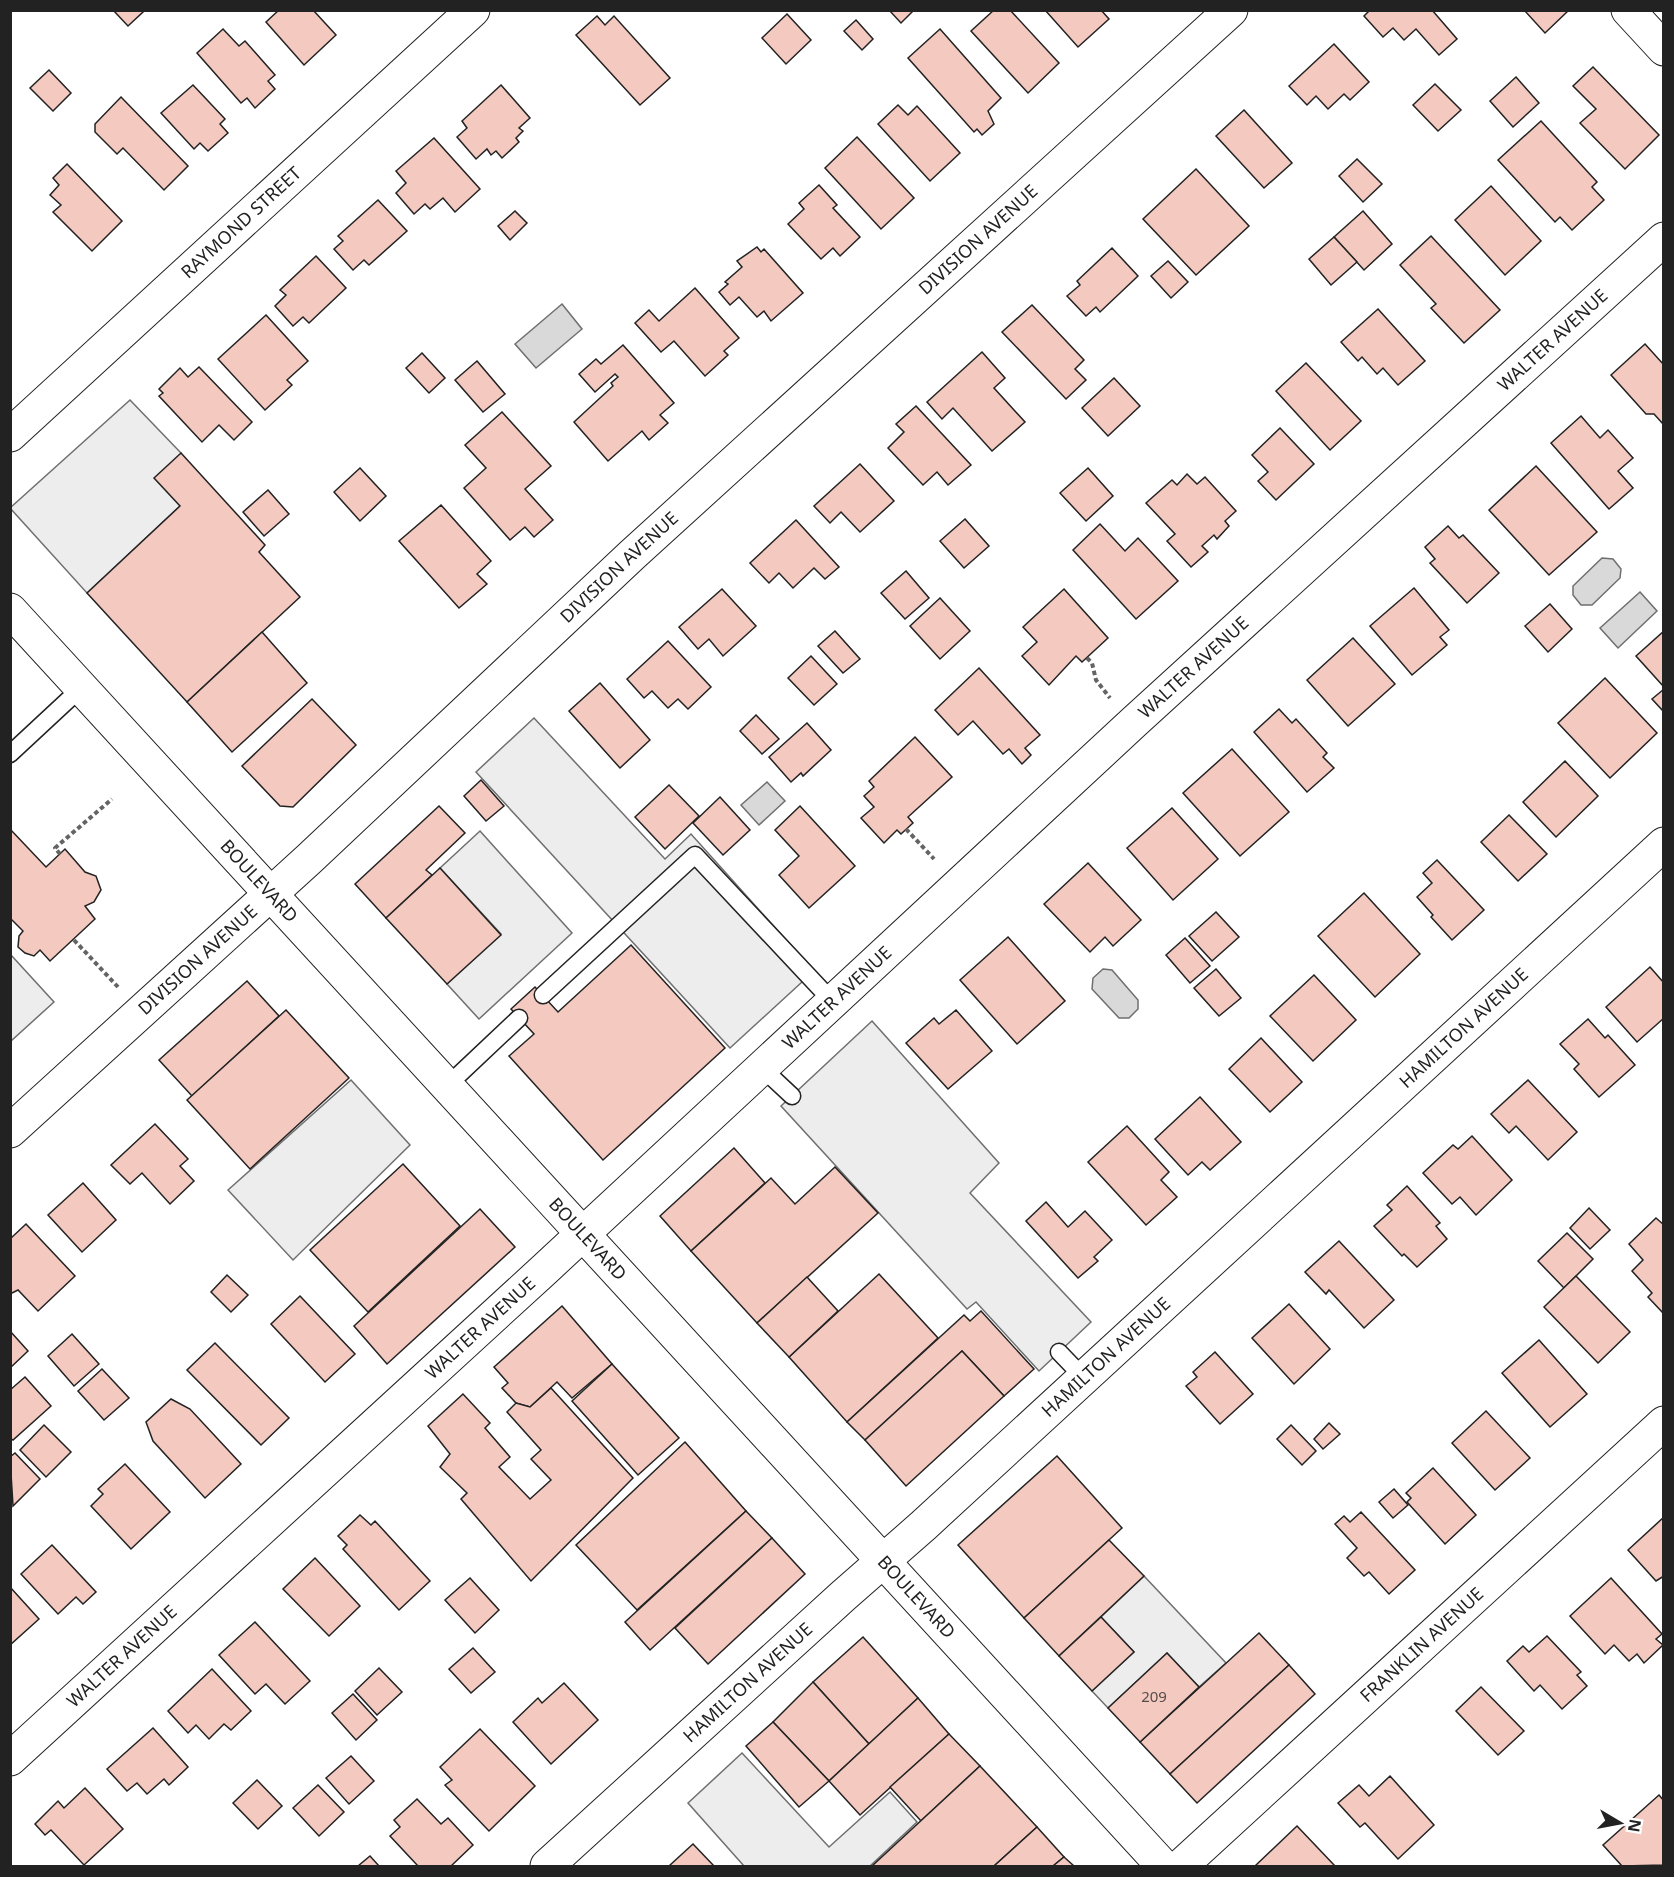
<svg xmlns="http://www.w3.org/2000/svg" width="1674" height="1877" viewBox="0 0 1674 1877" font-family="'Noto Sans',sans-serif">
<style>
.parking{fill:#ededed;stroke:#6f6f6f;stroke-width:1.5}
.water{fill:#d9d9d9;stroke:#6f6f6f;stroke-width:1.5}
.building{fill:#f3c9c0;stroke:#222;stroke-width:1.5}
.lines{fill:none;stroke-linecap:round;stroke-linejoin:round}
.service-casing{stroke:#222;stroke-width:19}
.minor-casing{stroke:#222;stroke-width:35}
.tertiary-casing{stroke:#222;stroke-width:35}
.path{stroke:#646464;stroke-width:4;stroke-dasharray:4.5 3;stroke-linecap:butt}
.service{stroke:#fff;stroke-width:16}
.minor{stroke:#fff;stroke-width:33}
.tertiary{stroke:#fff;stroke-width:33}
.labels{text-anchor:middle;stroke-width:4.5;stroke-linejoin:round;paint-order:stroke}
.number-label{font-size:15px;fill:#564c4a}
.street-label{font-size:18px;fill:#222;stroke:#fff}
</style>
<rect width="100%" height="100%" fill="#fff"/>
<g class="parking">
<polygon points="130,400 181,453 180,506 87,593 10,508"/>
<polygon points="534,718 665,859 691,834 814,971 730,1048 476,772"/>
<polygon points="480,831 572,933 479,1019 447,984 501,934 440,868"/>
<polygon points="11,955 54,1002 11,1041 10,1041"/>
<polygon points="872,1021 999,1163 970,1193 1091,1322 1039,1371 976,1302 967,1309 781,1106"/>
<polygon points="351,1080 410,1145 293,1260 228,1190"/>
<polygon points="1144,1576 1226,1663 1199,1687 1167,1653 1108,1708 1092,1691 1134,1652 1101,1617"/>
<polygon points="742,1753 829,1847 890,1792 917,1822 870,1866 744,1866 688,1803"/>
</g>
<g class="water">
<polygon points="562,304 582,329 536,368 515,344"/>
<polygon points="1602,558 1613,559 1621,569 1620,578 1592,605 1581,605 1573,595 1573,586"/>
<polygon points="1640,592 1657,611 1618,648 1600,628"/>
<polygon points="767,782 785,801 759,825 741,805"/>
<polygon points="1103,969 1112,970 1138,1000 1138,1009 1129,1018 1119,1018 1092,989 1093,978"/>
</g>
<g class="building">
<polygon points="113,10 142,10 143,12 128,26"/>
<polygon points="279,10 313,10 336,35 304,65 266,22"/>
<polygon points="889,10 914,10 901,23"/>
<polygon points="994,10 1010,10 1059,63 1028,93 971,31"/>
<polygon points="1045,10 1101,10 1109,19 1078,47"/>
<polygon points="1370,10 1432,10 1457,39 1439,55 1416,29 1404,40 1393,28 1383,37 1364,16"/>
<polygon points="1524,10 1569,10 1545,33"/>
<polygon points="787,14 811,40 786,64 762,38"/>
<polygon points="597,16 605,25 614,16 670,78 640,105 576,35"/>
<polygon points="856,20 873,39 862,50 844,31"/>
<polygon points="223,29 239,46 245,41 275,75 268,81 275,89 255,108 247,98 241,103 197,53"/>
<polygon points="940,29 1001,98 988,111 994,124 982,135 977,129 974,132 908,58"/>
<polygon points="1334,44 1369,82 1350,100 1344,94 1328,109 1316,96 1307,105 1289,86"/>
<polygon points="1593,67 1659,135 1625,169 1580,123 1596,109 1573,86"/>
<polygon points="49,70 71,93 53,111 30,88"/>
<polygon points="1516,77 1539,103 1513,127 1490,101"/>
<polygon points="1435,84 1461,110 1438,131 1413,105"/>
<polygon points="193,85 225,119 220,124 228,133 208,151 200,143 194,149 161,113"/>
<polygon points="501,85 530,118 519,128 523,131 516,138 519,142 502,158 496,151 491,155 487,149 476,159 457,137 467,128 462,121"/>
<polygon points="121,97 188,166 164,190 123,148 117,154 95,132 95,124"/>
<polygon points="898,105 908,115 917,106 960,153 930,181 878,124"/>
<polygon points="1244,110 1292,163 1264,188 1216,136"/>
<polygon points="1541,121 1597,182 1592,187 1604,200 1572,230 1560,217 1555,222 1498,160"/>
<polygon points="857,137 914,198 881,229 825,168"/>
<polygon points="434,138 480,189 455,212 443,198 430,209 425,204 414,214 396,193 406,183 396,171"/>
<polygon points="1357,159 1382,184 1363,202 1339,176"/>
<polygon points="67,164 122,221 92,251 53,212 61,205 50,195 59,185 53,178"/>
<polygon points="1196,169 1249,226 1196,275 1143,219"/>
<polygon points="819,185 837,205 833,208 860,237 840,256 833,248 821,259 788,224 804,209 799,203"/>
<polygon points="1491,186 1541,241 1505,275 1455,220"/>
<polygon points="378,200 407,231 369,265 364,260 353,270 334,249 343,241 338,236"/>
<polygon points="515,211 527,223 510,240 498,226"/>
<polygon points="1363,211 1392,244 1364,270 1334,237"/>
<polygon points="1431,236 1500,310 1464,343 1431,308 1436,304 1400,265"/>
<polygon points="1334,237 1357,262 1331,285 1309,259"/>
<polygon points="757,247 761,252 764,249 803,293 771,321 764,311 757,317 739,297 730,305 719,292 728,284 725,282 742,267 737,261"/>
<polygon points="1112,248 1138,276 1100,312 1096,307 1086,316 1067,296 1080,285 1077,281"/>
<polygon points="316,256 346,288 309,323 303,317 293,326 275,306 286,295 280,290"/>
<polygon points="1168,261 1188,282 1171,298 1151,276"/>
<polygon points="695,288 739,338 724,351 728,355 705,376 674,341 661,352 635,323 649,310 659,321"/>
<polygon points="1032,305 1084,360 1075,369 1086,380 1066,399 1002,332"/>
<polygon points="1378,309 1425,361 1398,385 1383,368 1377,374 1362,357 1358,361 1341,342"/>
<polygon points="266,315 308,361 287,380 292,385 265,410 218,359"/>
<polygon points="1645,344 1664,365 1664,425 1654,414 1646,414 1611,375"/>
<polygon points="623,345 674,403 660,415 668,423 649,440 642,431 608,461 574,422 613,386 611,383 618,377 615,374 595,392 579,374 596,359 601,364"/>
<polygon points="982,352 1005,378 994,388 1025,422 992,451 953,408 942,419 927,402"/>
<polygon points="422,353 445,378 429,393 406,368"/>
<polygon points="477,361 505,394 483,412 455,380"/>
<polygon points="1306,363 1361,421 1330,450 1276,391"/>
<polygon points="199,367 252,422 234,440 219,425 202,442 159,396 163,393 159,389 180,368 188,377"/>
<polygon points="1114,378 1140,406 1108,436 1082,408"/>
<polygon points="916,406 971,465 948,485 937,472 923,485 888,448 904,432 896,424"/>
<polygon points="502,412 551,466 525,489 553,520 534,537 525,527 510,540 464,488 486,468 465,445"/>
<polygon points="1581,416 1600,438 1608,430 1633,458 1618,471 1633,488 1609,509 1551,443"/>
<polygon points="1280,428 1314,464 1276,500 1258,481 1268,472 1252,455"/>
<polygon points="181,453 265,545 259,552 300,597 187,702 87,593 180,506 154,478"/>
<polygon points="860,464 894,501 860,532 841,512 830,523 814,506"/>
<polygon points="1536,466 1597,532 1549,575 1489,510"/>
<polygon points="360,468 386,496 360,521 334,492"/>
<polygon points="1088,468 1113,496 1086,521 1060,493"/>
<polygon points="1187,474 1197,484 1205,477 1236,511 1225,521 1229,526 1217,539 1214,535 1202,546 1208,552 1191,567 1167,541 1175,534 1146,503 1172,480 1177,485"/>
<polygon points="268,490 289,514 264,536 243,512"/>
<polygon points="441,505 491,561 477,574 487,584 459,608 399,541"/>
<polygon points="965,519 989,546 964,568 940,541"/>
<polygon points="796,520 839,567 825,579 814,568 793,588 779,573 769,583 750,563"/>
<polygon points="1100,524 1125,551 1138,538 1178,581 1136,619 1073,550"/>
<polygon points="1448,526 1459,538 1463,535 1499,573 1467,603 1430,563 1435,559 1425,547"/>
<polygon points="906,571 929,598 905,619 881,593"/>
<polygon points="1414,588 1449,630 1440,637 1447,645 1412,675 1370,626"/>
<polygon points="722,589 756,626 723,656 709,639 698,649 679,627"/>
<polygon points="1064,589 1108,638 1082,662 1076,656 1049,685 1022,656 1037,642 1023,627"/>
<polygon points="940,598 970,631 940,659 910,626"/>
<polygon points="1550,604 1572,629 1548,652 1525,626"/>
<polygon points="835,631 860,659 843,673 818,646"/>
<polygon points="1664,631 1664,687 1636,656"/>
<polygon points="262,632 307,683 232,752 187,702"/>
<polygon points="1353,638 1395,684 1348,726 1307,680"/>
<polygon points="668,641 711,687 688,709 678,699 668,708 652,691 644,698 627,679"/>
<polygon points="811,656 837,684 814,705 788,678"/>
<polygon points="979,668 1040,735 1025,748 1031,755 1022,764 1009,749 1003,754 973,721 958,735 935,710"/>
<polygon points="1605,678 1657,733 1610,778 1558,723"/>
<polygon points="600,683 650,740 620,768 569,711"/>
<polygon points="1664,689 1664,712 1652,699"/>
<polygon points="312,699 356,745 293,807 280,806 242,766"/>
<polygon points="1279,709 1292,723 1296,719 1327,753 1323,757 1334,768 1307,792 1254,732"/>
<polygon points="756,715 779,739 762,754 740,731"/>
<polygon points="807,723 831,750 803,776 801,773 791,782 769,757"/>
<polygon points="915,737 952,777 908,817 913,823 901,834 897,830 884,843 861,818 874,807 864,796 874,787 869,781"/>
<polygon points="1232,749 1289,812 1240,856 1183,793"/>
<polygon points="1565,761 1598,796 1556,837 1523,802"/>
<polygon points="481,780 504,806 486,821 464,796"/>
<polygon points="669,785 699,816 665,849 635,817"/>
<polygon points="720,797 750,830 723,855 693,823"/>
<polygon points="439,806 465,833 426,870 432,875 386,918 355,884"/>
<polygon points="800,806 855,866 809,908 779,875 799,856 775,830"/>
<polygon points="1172,808 1218,859 1173,900 1127,848"/>
<polygon points="1509,815 1547,854 1518,881 1481,842"/>
<polygon points="10,829 46,867 65,849 85,872 96,876 101,890 94,902 85,906 95,919 50,961 40,950 34,956 25,953 18,947 19,936 23,931 10,918"/>
<polygon points="1437,860 1484,910 1452,940 1431,917 1433,915 1417,897 1432,883 1423,873"/>
<polygon points="1088,863 1141,920 1113,946 1105,937 1090,952 1044,904"/>
<polygon points="440,868 501,935 447,984 386,918"/>
<polygon points="1364,893 1420,954 1375,997 1318,936"/>
<polygon points="1216,912 1239,937 1212,961 1189,936"/>
<polygon points="1008,937 1065,1001 1017,1044 960,980"/>
<polygon points="1185,938 1210,966 1190,983 1166,955"/>
<polygon points="631,945 725,1048 603,1160 509,1056 534,1034 511,1009 535,987 558,1012"/>
<polygon points="1650,967 1664,983 1664,1018 1637,1042 1606,1007"/>
<polygon points="1216,969 1241,998 1219,1016 1194,988"/>
<polygon points="1314,975 1356,1020 1313,1061 1270,1016"/>
<polygon points="247,981 279,1016 192,1096 159,1060"/>
<polygon points="286,1010 349,1078 250,1169 187,1100"/>
<polygon points="956,1010 992,1051 948,1089 906,1043 934,1018 939,1024"/>
<polygon points="1588,1019 1605,1038 1608,1035 1635,1065 1599,1097 1574,1069 1579,1064 1560,1044"/>
<polygon points="1261,1038 1302,1082 1270,1112 1229,1069"/>
<polygon points="1528,1080 1577,1132 1548,1160 1516,1126 1509,1133 1491,1114"/>
<polygon points="1200,1097 1241,1142 1210,1170 1202,1162 1188,1175 1155,1139"/>
<polygon points="155,1124 188,1159 180,1166 194,1181 170,1204 142,1173 130,1184 111,1165"/>
<polygon points="1127,1126 1169,1172 1161,1180 1177,1197 1146,1225 1088,1162"/>
<polygon points="1472,1136 1512,1180 1476,1215 1460,1197 1452,1204 1423,1173 1453,1145 1458,1149"/>
<polygon points="734,1148 765,1183 691,1251 660,1216"/>
<polygon points="403,1164 460,1226 368,1312 310,1250"/>
<polygon points="835,1167 878,1213 757,1323 691,1251 771,1178 795,1204"/>
<polygon points="83,1183 116,1220 82,1252 48,1215"/>
<polygon points="1407,1186 1440,1223 1436,1226 1447,1239 1417,1267 1404,1254 1402,1256 1374,1226 1392,1210 1387,1205"/>
<polygon points="1046,1202 1068,1227 1085,1211 1112,1240 1094,1257 1098,1261 1078,1278 1026,1221"/>
<polygon points="1589,1208 1610,1230 1590,1249 1570,1228"/>
<polygon points="480,1209 515,1247 387,1364 354,1326"/>
<polygon points="1656,1218 1664,1225 1664,1314 1648,1297 1652,1293 1632,1271 1643,1260 1629,1244"/>
<polygon points="26,1224 75,1276 38,1311 18,1290 10,1294 10,1239"/>
<polygon points="1567,1233 1593,1259 1564,1288 1538,1261"/>
<polygon points="1339,1241 1394,1300 1364,1328 1329,1290 1326,1294 1305,1272"/>
<polygon points="879,1274 938,1338 847,1422 789,1357"/>
<polygon points="227,1275 248,1295 231,1312 211,1292"/>
<polygon points="1576,1276 1630,1332 1598,1363 1544,1307"/>
<polygon points="807,1277 838,1311 789,1357 757,1323"/>
<polygon points="300,1296 355,1354 325,1382 271,1324"/>
<polygon points="1289,1304 1330,1349 1294,1384 1252,1338"/>
<polygon points="562,1306 612,1364 572,1398 557,1382 530,1407 516,1403 502,1388 508,1383 494,1367"/>
<polygon points="981,1311 1034,1369 1004,1396 962,1351 865,1440 847,1422 964,1315 970,1321"/>
<polygon points="10,1331 28,1351 10,1368"/>
<polygon points="72,1334 99,1364 74,1386 48,1356"/>
<polygon points="1539,1340 1587,1394 1550,1427 1502,1373"/>
<polygon points="215,1343 289,1418 261,1445 187,1370"/>
<polygon points="962,1351 1004,1396 906,1486 865,1440"/>
<polygon points="1215,1352 1253,1394 1220,1424 1186,1386 1197,1377 1193,1372"/>
<polygon points="612,1364 679,1438 638,1475 572,1401"/>
<polygon points="102,1369 129,1398 104,1420 78,1391"/>
<polygon points="25,1377 51,1406 13,1440 10,1438 10,1390"/>
<polygon points="551,1388 633,1478 531,1581 461,1499 467,1493 440,1467 450,1454 428,1426 463,1394 490,1423 485,1428 510,1457 499,1467 530,1499 551,1480 531,1459 541,1450 507,1412 516,1403 530,1407"/>
<polygon points="171,1399 190,1409 241,1464 205,1498 153,1441 146,1422"/>
<polygon points="1486,1411 1530,1458 1495,1490 1452,1443"/>
<polygon points="1329,1423 1340,1434 1323,1449 1314,1439"/>
<polygon points="44,1425 71,1452 46,1477 20,1450"/>
<polygon points="1291,1425 1316,1451 1302,1465 1277,1439"/>
<polygon points="685,1442 746,1511 637,1610 576,1545"/>
<polygon points="15,1453 40,1479 13,1506 10,1457"/>
<polygon points="1057,1456 1122,1528 1024,1618 958,1545"/>
<polygon points="125,1464 170,1512 131,1549 91,1506 103,1494 98,1489"/>
<polygon points="1433,1468 1476,1515 1445,1544 1407,1502 1411,1498 1406,1493"/>
<polygon points="1394,1489 1408,1505 1393,1518 1379,1502"/>
<polygon points="746,1511 772,1538 650,1650 625,1622"/>
<polygon points="1361,1512 1415,1570 1389,1594 1369,1572 1364,1576 1347,1558 1357,1548 1335,1524 1344,1516 1350,1522"/>
<polygon points="360,1515 371,1525 375,1521 430,1581 399,1610 343,1549 347,1545 338,1536"/>
<polygon points="1664,1517 1664,1576 1656,1581 1628,1550"/>
<polygon points="772,1538 805,1574 708,1664 675,1628"/>
<polygon points="1109,1540 1144,1576 1059,1656 1024,1618"/>
<polygon points="52,1545 96,1592 83,1604 76,1597 58,1614 21,1574"/>
<polygon points="315,1558 360,1606 329,1636 283,1589"/>
<polygon points="470,1578 499,1610 475,1633 445,1600"/>
<polygon points="1611,1578 1662,1634 1656,1639 1663,1645 1644,1663 1637,1654 1629,1661 1614,1645 1605,1654 1570,1616"/>
<polygon points="10,1587 39,1619 10,1645"/>
<polygon points="1101,1617 1134,1652 1092,1691 1059,1656"/>
<polygon points="255,1622 310,1681 285,1704 266,1684 255,1694 219,1655"/>
<polygon points="1259,1633 1289,1665 1170,1774 1140,1742"/>
<polygon points="1547,1636 1581,1672 1577,1675 1587,1686 1562,1709 1540,1685 1534,1691 1507,1661 1523,1646 1529,1652"/>
<polygon points="863,1637 918,1698 869,1744 813,1682"/>
<polygon points="473,1648 495,1672 471,1693 449,1669"/>
<polygon points="1167,1653 1199,1687 1140,1742 1108,1708"/>
<polygon points="1289,1665 1315,1694 1197,1803 1170,1774"/>
<polygon points="379,1668 402,1692 377,1715 355,1691"/>
<polygon points="212,1669 251,1711 231,1730 224,1724 209,1739 196,1725 188,1733 168,1711"/>
<polygon points="813,1682 869,1744 829,1781 773,1722"/>
<polygon points="564,1683 598,1720 551,1764 513,1722 538,1698 542,1703"/>
<polygon points="1481,1687 1524,1731 1498,1755 1456,1711"/>
<polygon points="353,1694 377,1720 356,1740 332,1713"/>
<polygon points="918,1698 949,1734 860,1815 829,1781"/>
<polygon points="773,1722 829,1781 799,1807 746,1746"/>
<polygon points="153,1728 188,1767 169,1785 164,1779 147,1794 137,1783 127,1791 107,1769"/>
<polygon points="480,1729 535,1786 489,1831 445,1785 452,1780 440,1767"/>
<polygon points="949,1734 980,1766 921,1821 890,1787"/>
<polygon points="351,1756 374,1781 349,1804 326,1778"/>
<polygon points="980,1766 1037,1827 994,1866 872,1866"/>
<polygon points="1390,1776 1434,1825 1398,1859 1365,1823 1360,1827 1338,1803 1359,1785 1369,1796"/>
<polygon points="257,1780 282,1806 258,1829 233,1803"/>
<polygon points="318,1785 344,1812 319,1836 293,1808"/>
<polygon points="85,1788 123,1829 84,1865 51,1830 45,1835 35,1824 58,1801 64,1808"/>
<polygon points="1659,1795 1664,1801 1664,1865 1622,1866 1603,1845"/>
<polygon points="417,1799 441,1824 448,1818 473,1845 451,1866 418,1866 390,1836 400,1827 394,1820"/>
<polygon points="1297,1826 1335,1866 1255,1866"/>
<polygon points="1037,1827 1064,1857 1053,1866 994,1866"/>
<polygon points="693,1844 714,1866 669,1866"/>
<polygon points="370,1856 379,1866 358,1866"/>
<polygon points="1064,1857 1074,1866 1053,1866"/>
</g>
<g class="lines">
<g class="service-casing">
<g id="service">
<polyline points="10,754 81,688"/>
<polyline points="543,995 695,855 832,1001"/>
<polyline points="761,1067 792,1096"/>
<polyline points="448,1085 519,1018"/>
<polyline points="1059,1352 1083,1377"/>
</g>
</g>
<g class="minor-casing">
<g id="minor">
<polyline points="1628,10 1664,49"/>
<path id="s1" d="M10,435l463,-425"/>
<path id="s2" d="M10,1131l299,-272 323,-304 599,-545"/>
<path id="s3" d="M10,1759l535,-490 589,-547 530,-483"/>
<path id="s4" d="M547,1866l296,-270 81,-71 740,-681"/>
<path id="s5" d="M1181,1866l483,-443"/>
</g>
</g>
<g class="tertiary-casing">
<g id="tertiary">
<path id="s6" d="M10,610l1153,1256"/>
</g>
</g>
<g class="path">
<polyline points="1087,658 1092,663 1096,680 1110,698"/>
<polyline points="906,829 934,859"/>
<polyline points="60,854 55,848 112,799"/>
<polyline points="74,940 118,987"/>
</g>
<use href="#service" class="service"/>
<use href="#minor" class="minor"/>
<use href="#tertiary" class="tertiary"/>
</g>
<g class="labels">
<g class="number-label">
<text x="1154" y="1702">209</text>
</g>
<g class="street-label">
<text dy="6" stroke="none"><textPath href="#s1" startOffset="314">RAYMOND STREET</textPath></text>
<text dy="6" stroke="none"><textPath href="#s2" startOffset="1316">DIVISION AVENUE</textPath></text>
<text dy="6" stroke="none"><textPath href="#s3" startOffset="2096">WALTER AVENUE</textPath></text>
<text dy="6" stroke="none"><textPath href="#s2" startOffset="830">DIVISION AVENUE</textPath></text>
<text dy="6" stroke="none"><textPath href="#s3" startOffset="1610">WALTER AVENUE</textPath></text>
<text dy="6" stroke="none"><textPath href="#s6" startOffset="368">BOULEVARD</textPath></text>
<text dy="6" stroke="none"><textPath href="#s2" startOffset="254">DIVISION AVENUE</textPath></text>
<text dy="6" stroke="none"><textPath href="#s3" startOffset="1124">WALTER AVENUE</textPath></text>
<text dy="6" stroke="none"><textPath href="#s4" startOffset="1242">HAMILTON AVENUE</textPath></text>
<text dy="6" stroke="none"><textPath href="#s6" startOffset="854">BOULEVARD</textPath></text>
<text dy="6" stroke="none"><textPath href="#s3" startOffset="638">WALTER AVENUE</textPath></text>
<text dy="6" stroke="none"><textPath href="#s4" startOffset="756">HAMILTON AVENUE</textPath></text>
<text dy="6" stroke="none"><textPath href="#s6" startOffset="1340">BOULEVARD</textPath></text>
<text dy="6" stroke="none"><textPath href="#s5" startOffset="327">FRANKLIN AVENUE</textPath></text>
<text dy="6" stroke="none"><textPath href="#s3" startOffset="152">WALTER AVENUE</textPath></text>
<text dy="6" stroke="none"><textPath href="#s4" startOffset="272">HAMILTON AVENUE</textPath></text>
</g>
</g>
<rect width="1674" height="1877" fill="none" stroke="#222222" stroke-width="24"/>
<g transform="translate(1620 1823) rotate(100)" stroke="#ffffff" stroke-width="4.5" paint-order="stroke">
<path d="M0-4.5L10 22L0 15L-10 22Z" fill="#222222"/>
<text y="-9" font-size="16" font-weight="bold" text-anchor="middle" fill="#222222">N</text>
</g>
</svg>
